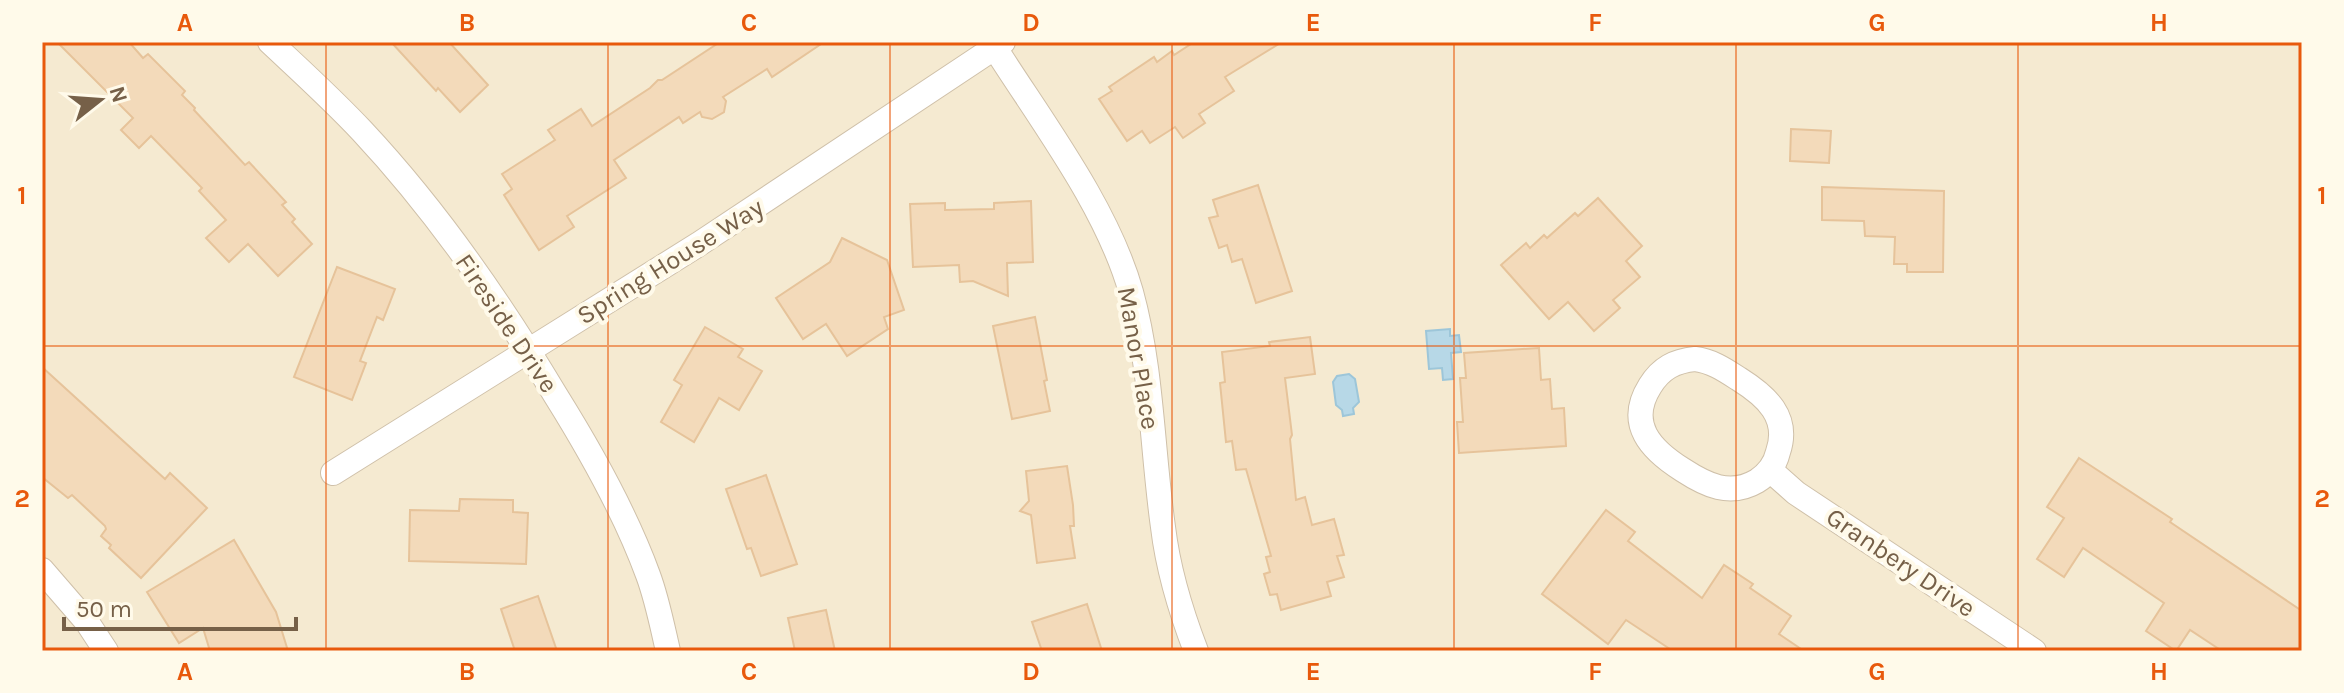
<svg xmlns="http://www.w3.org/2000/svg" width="2344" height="693" viewBox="0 0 2344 693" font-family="Karla,sans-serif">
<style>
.residential{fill:#f5ead1}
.water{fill:#b7d8e7;stroke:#9dc6d9;stroke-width:2}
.building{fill:#f3daba;stroke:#e6c39a;stroke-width:2}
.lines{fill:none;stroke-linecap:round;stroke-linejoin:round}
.minor-casing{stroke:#cfc0a9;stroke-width:26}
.minor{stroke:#fff;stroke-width:24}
.grid{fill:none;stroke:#e8590c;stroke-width:2;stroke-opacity:0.55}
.labels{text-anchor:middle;stroke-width:8;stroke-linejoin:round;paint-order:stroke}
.street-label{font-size:26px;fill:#766048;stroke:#fffaea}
.neatline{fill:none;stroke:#e8590c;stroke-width:3}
.grid-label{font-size:26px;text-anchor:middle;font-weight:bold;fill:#e8590c}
</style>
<rect width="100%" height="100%" fill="#fdf7e3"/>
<rect class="residential" x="42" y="42" width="2260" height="609"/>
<g class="water">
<polygon points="1450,329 1450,336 1459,335 1461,352 1451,353 1453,379 1443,380 1442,368 1429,369 1426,331"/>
<polygon points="1349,374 1355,379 1359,402 1353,408 1354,414 1343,416 1342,410 1336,405 1333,382 1337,376"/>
</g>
<g class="building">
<polygon points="57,42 129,42 143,58 148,54 185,91 182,95 195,108 194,110 245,165 249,162 286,202 282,205 295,219 292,222 312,244 278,276 248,244 229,262 206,238 226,220 199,191 202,188 151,136 139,148 121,130 133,118"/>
<polygon points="391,42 449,42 488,85 460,112 438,88 436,91"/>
<polygon points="720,42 824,42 772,77 767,69 723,97 726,101 724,112 712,119 702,117 700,112 683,123 679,117 614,160 626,178 567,216 574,227 539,250 504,195 512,189 502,174 555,140 548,130 581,109 592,126 650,88 658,80 662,80"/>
<polygon points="1194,42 1282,42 1225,77 1234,91 1199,114 1205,123 1183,138 1175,127 1150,143 1142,131 1127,141 1099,99 1112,91 1109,87 1154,57 1157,62 1172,51 1174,55"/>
<polygon points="1791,129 1831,131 1829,163 1790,161"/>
<polygon points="1258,185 1292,291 1256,303 1242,259 1232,262 1227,245 1219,248 1209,218 1218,216 1213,200"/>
<polygon points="1822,187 1944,191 1943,272 1907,272 1907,264 1894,264 1895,237 1865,236 1864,221 1822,220"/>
<polygon points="1598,198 1642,246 1626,261 1640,277 1613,300 1620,308 1594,331 1568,302 1549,319 1501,265 1526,243 1530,248 1544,235 1547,238 1575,213 1578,216"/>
<polygon points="1031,201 1033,262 1007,263 1008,296 973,281 960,282 959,265 913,267 910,204 945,203 945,210 994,209 994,203"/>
<polygon points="842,238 887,260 904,310 884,317 888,329 847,356 826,324 803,339 776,298 830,262"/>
<polygon points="337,267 395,289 383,320 377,317 360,361 366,363 352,400 294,377"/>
<polygon points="1035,317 1047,380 1044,381 1050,411 1012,419 993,326"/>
<polygon points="705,327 743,349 738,357 762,371 739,410 719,398 694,442 661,422 682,385 674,380"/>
<polygon points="1310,337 1315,374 1285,378 1292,435 1290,439 1296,500 1305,497 1312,525 1334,519 1344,555 1337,556 1344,577 1327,582 1331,596 1281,610 1277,594 1270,595 1264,574 1270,572 1266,557 1271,556 1246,469 1236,470 1232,441 1226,442 1220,383 1225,382 1222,352 1270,346 1269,342"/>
<polygon points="1539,348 1541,380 1550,379 1552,409 1564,408 1566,446 1459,453 1457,422 1463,422 1460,378 1466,378 1464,353"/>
<polygon points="42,367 165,479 170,473 207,508 141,578 109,548 111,545 101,536 106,529 105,526 72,495 68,498 42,477"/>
<polygon points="2079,458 2172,519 2170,522 2302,611 2302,651 2222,651 2190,630 2176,651 2146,631 2164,603 2083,548 2064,577 2037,559 2064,518 2047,507"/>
<polygon points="1067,466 1073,505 1074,526 1070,526 1075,558 1037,563 1031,515 1020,511 1029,501 1026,471"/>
<polygon points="766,475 797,564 761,576 751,548 747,549 726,489"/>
<polygon points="460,499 513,500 513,512 528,513 526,564 409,561 410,510 459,511"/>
<polygon points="1606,510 1635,532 1628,541 1702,598 1724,565 1753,584 1750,588 1791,616 1779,634 1804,651 1673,651 1626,620 1608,644 1542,594"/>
<polygon points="234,540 276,612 288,651 210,651 203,628 179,643 147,592"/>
<polygon points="538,596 557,651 515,651 501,609"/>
<polygon points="1087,604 1102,651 1042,651 1032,622"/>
<polygon points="826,610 835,651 795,651 788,618"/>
</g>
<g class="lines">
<g class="minor-casing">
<g id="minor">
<path d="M270,42c31,29 63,58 92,89 73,78 139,173 194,265 35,56 69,116 92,179 9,24 14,50 20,76"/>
<path d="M995,48c47,74 112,159 136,244 21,76 21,157 32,235 5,42 18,85 33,124"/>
<path d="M1695,359c17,2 30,11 44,20 27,17 51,38 39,73 -3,13 -10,22 -21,29 -27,16 -51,4 -74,-11 -32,-20 -57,-46 -33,-84 11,-18 25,-25 45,-27z"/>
<polyline points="1770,470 1796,493 2034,651"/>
<polyline points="333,473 699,244 1003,42"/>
<polyline points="42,570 87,622 106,651"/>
</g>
</g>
<use href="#minor" class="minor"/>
</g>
<path class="grid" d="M326,42v609M608,42v609M890,42v609M1172,42v609M1454,42v609M1736,42v609M2018,42v609M42,346h2260"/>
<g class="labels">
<g class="street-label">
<text transform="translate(670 261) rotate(-32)" y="9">Spring House Way</text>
<text transform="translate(507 323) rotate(56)" y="9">Fireside Drive</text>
<text transform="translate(1139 358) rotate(80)" y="9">Manor Place</text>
<text transform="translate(1901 562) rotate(34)" y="9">Granbery Drive</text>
</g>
</g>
<rect width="2344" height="693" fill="none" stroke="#fffaea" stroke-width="88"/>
<g transform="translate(100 100) rotate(73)" stroke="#fffaea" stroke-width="6" paint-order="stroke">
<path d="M0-6L14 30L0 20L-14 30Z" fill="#766048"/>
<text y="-12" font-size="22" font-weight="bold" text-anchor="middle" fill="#766048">N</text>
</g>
<path d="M64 617v12h232v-12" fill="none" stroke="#766048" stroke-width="4"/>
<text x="76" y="617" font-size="24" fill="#766048" stroke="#fffaea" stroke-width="6" paint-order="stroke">50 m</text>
<rect x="44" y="44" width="2256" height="605" class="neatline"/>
<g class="grid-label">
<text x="185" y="31">A</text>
<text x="467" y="31">B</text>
<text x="749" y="31">C</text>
<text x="1031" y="31">D</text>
<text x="1313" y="31">E</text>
<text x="1595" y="31">F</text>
<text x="1877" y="31">G</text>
<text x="2159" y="31">H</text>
<text x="22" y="204">1</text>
<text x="2322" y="204">1</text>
<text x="22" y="507">2</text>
<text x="2322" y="507">2</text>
<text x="185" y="680">A</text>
<text x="467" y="680">B</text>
<text x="749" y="680">C</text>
<text x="1031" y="680">D</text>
<text x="1313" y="680">E</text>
<text x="1595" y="680">F</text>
<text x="1877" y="680">G</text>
<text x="2159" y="680">H</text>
</g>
</svg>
